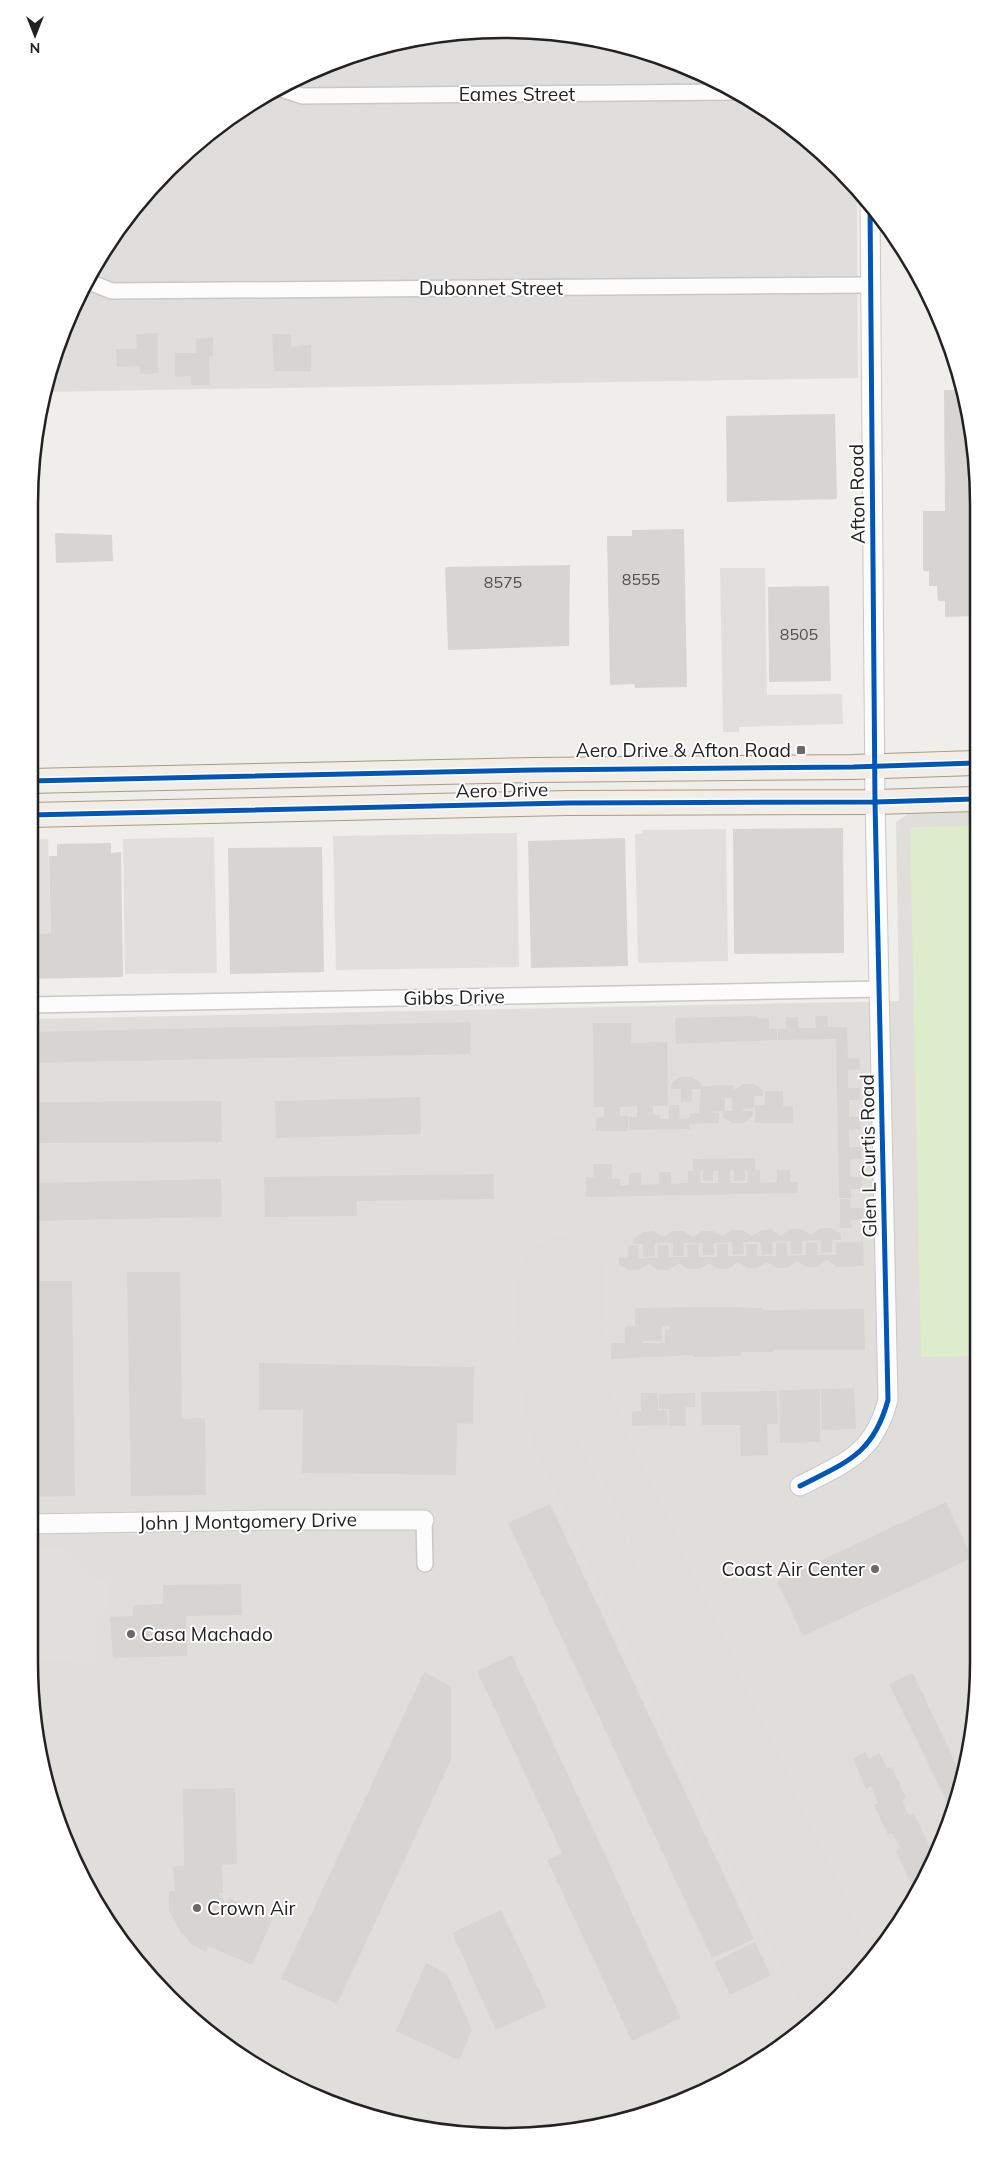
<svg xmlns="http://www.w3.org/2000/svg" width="1007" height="2166" viewBox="0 0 1007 2166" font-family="Mulish,sans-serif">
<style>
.residential{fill:#dfdedc}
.airport{fill:#e0deda}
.grass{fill:#ddeccb}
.parking{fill:#e0dfde}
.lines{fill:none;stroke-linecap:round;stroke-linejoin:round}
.taxiway{stroke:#dedddc;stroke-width:44}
.building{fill:#d7d4d2;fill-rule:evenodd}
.minor-casing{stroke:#c9c8c7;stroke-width:18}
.tertiary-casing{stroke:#c9c8c7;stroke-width:21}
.primary-casing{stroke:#a79c86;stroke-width:26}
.minor{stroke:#fdfcfc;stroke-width:15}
.tertiary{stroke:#fdfcfc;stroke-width:19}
.primary{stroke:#f3ede7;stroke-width:24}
.cycleway-casing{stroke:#fff;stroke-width:8}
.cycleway{stroke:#0057b8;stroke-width:5}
.poi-dot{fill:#6a6968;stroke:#fff;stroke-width:2}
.labels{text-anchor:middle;stroke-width:4;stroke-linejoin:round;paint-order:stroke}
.number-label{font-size:16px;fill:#4f4e4e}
.street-label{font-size:19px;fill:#222;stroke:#fff}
.poi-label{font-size:19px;fill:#222;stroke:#fff;text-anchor:end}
.rim{fill:none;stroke:#222;stroke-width:2.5}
</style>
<rect width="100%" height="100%" fill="#f0eeeb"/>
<polygon class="residential" points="503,29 596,38 685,65 792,127 857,191 858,378 44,392 65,322 109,240 168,168 240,109 322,65 411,38"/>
<polygon class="airport" points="975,812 978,1663 969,1755 942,1844 860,1976 741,2074 596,2128 503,2137 411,2128 266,2074 146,1975 92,1900 54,1815 29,1662 29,1019 899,1001 896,822 910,813"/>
<polygon class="grass" points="975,826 977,1356 921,1357 910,829 914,827"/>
<g class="parking">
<polygon points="720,568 765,568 767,695 842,694 843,724 739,727 739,732 723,732"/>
<polygon points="726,829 728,961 638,963 635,834 642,834 642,830"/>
<polygon points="517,833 519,967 336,970 333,836"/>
<polygon points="214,837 217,973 125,974 123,839"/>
<polygon points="48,839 51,933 29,934 29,840"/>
<polygon points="29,1548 63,1548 93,1579 109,1579 110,1608 95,1609 95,1658 29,1659"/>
</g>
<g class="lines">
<path class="taxiway" d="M832,1999l-12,-8 -15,-22 -248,-524c-16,-46 -17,-91 -17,-139 0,-12 -3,-28 4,-38 4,-6 12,-9 20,-9 10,1 15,8 19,16l2,100 5,28 258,553 4,14 -1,14"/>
</g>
<g class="building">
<polygon points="158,333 158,373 140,374 140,366 117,367 116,349 137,349 136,334"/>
<polygon points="272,334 291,334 291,347 311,344 311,371 274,371"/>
<polygon points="196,338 213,338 213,356 209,356 210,385 191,385 191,376 175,377 175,353 196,353"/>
<polygon points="944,390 960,390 974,441 975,616 945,617 945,601 938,601 937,586 929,586 929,571 923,571 923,511 945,511"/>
<polygon points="835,414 837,499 727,502 726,416"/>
<polygon points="684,529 687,687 635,688 634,684 610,685 607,536 632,536 632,530"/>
<polygon points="55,533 112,535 113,561 56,563"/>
<polygon points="570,565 569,646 448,650 445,567"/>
<polygon points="829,586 831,681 769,682 768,587"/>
<polygon points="843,828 844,953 734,954 733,829"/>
<polygon points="625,838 628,966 531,968 528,841"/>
<polygon points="111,843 111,853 121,852 123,977 29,979 29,934 51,933 49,856 57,856 57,844"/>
<polygon points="322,847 324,972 230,974 228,848"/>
<polygon points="757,1016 757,1018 769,1018 769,1029 777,1029 777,1040 676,1044 675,1018"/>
<polygon points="815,1016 827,1016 828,1027 847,1027 848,1058 859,1058 860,1070 848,1070 848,1088 860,1088 860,1100 849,1100 849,1117 861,1117 861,1129 849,1130 849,1147 861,1147 861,1159 850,1159 850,1177 862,1177 862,1189 851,1189 851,1198 839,1198 836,1039 778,1040 778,1029 786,1029 786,1017 798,1017 798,1028 816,1028"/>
<polygon points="471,1022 470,1054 29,1063 29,1032"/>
<path d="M593,1023h38v20l36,-1 1,64h-15v9h7v4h9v-14h10l1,14 10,-1v-5h9l2,-24h-9v12l-11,1v-13h-10v-6l9,-6h11l10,6v3l32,-1v6l10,-7h11l9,6v6h-9v9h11v-14h18v15h10v17h-38v-15l-12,1v2h10v5l-10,7h-10l-10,-6 -1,-6 -13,1 10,1v10l-29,1v5l-61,1v-13h8v-11l-17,1v9h8v15h-32v-13l8,-1v-10h-10zM725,1098h7v13h-7z"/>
<polygon points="420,1097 421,1134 276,1138 275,1101"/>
<polygon points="221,1101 222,1142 29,1143 29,1102"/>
<path d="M755,1158v12h5v13l17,-1v-12h13v12h8v11l-212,4v-20h8l-1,-13h19v15h8v7l9,-1v-12h12v12l18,-1v-12h12v12l17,-1v-12h5v-12zM734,1170v11h11v-10h3v12h-18v-12zM700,1171h3v10h10v-10h5v12h-18z"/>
<polygon points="494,1174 494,1199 357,1201 357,1216 265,1217 264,1177"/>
<polygon points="221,1179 222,1217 29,1221 29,1183"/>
<polygon points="840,1199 850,1199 851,1208 863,1208 863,1220 851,1220 852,1228 840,1228"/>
<polygon points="820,1228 831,1228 841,1234 841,1240 832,1240 832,1252 821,1253 821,1240 802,1241 802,1254 791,1254 791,1241 772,1242 773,1254 762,1255 761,1242 743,1242 744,1254 733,1255 732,1242 714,1243 714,1255 703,1255 703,1243 684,1243 684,1256 673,1256 673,1243 663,1243 654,1244 655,1256 643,1257 643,1244 633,1244 633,1239 643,1232 653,1231 663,1237 673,1231 683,1231 693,1237 702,1231 713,1231 723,1236 732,1230 742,1230 752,1236 761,1230 771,1229 781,1236 790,1229 801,1229 811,1235"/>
<polygon points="836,1242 863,1242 864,1266 837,1267 827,1260 817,1267 807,1267 797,1261 787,1268 777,1268 767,1262 757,1268 747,1268 738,1262 728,1269 718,1269 709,1263 699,1269 688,1269 679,1263 669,1270 658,1270 649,1264 639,1270 628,1270 619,1264 619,1258 628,1258 628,1246 638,1245 639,1258 658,1258 657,1245 668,1245 669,1257 688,1257 687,1245 698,1244 699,1257 717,1257 717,1244 728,1244 728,1256 746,1256 746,1244 757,1244 757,1256 776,1256 776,1243 787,1243 787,1256 806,1255 806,1243 817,1243 817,1255 836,1255"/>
<polygon points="127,1272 180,1272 182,1419 205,1418 206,1495 131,1496"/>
<polygon points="29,1281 72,1281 75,1496 29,1497"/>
<path d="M720,1307l42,1v2l102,-1 1,41h-92v2h-32v4l-48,1v-2l-82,4v-16h14v-17h10v-18zM662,1326h8v4h-5v13h-23v-2h20z"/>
<polygon points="259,1363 474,1367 473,1424 457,1423 456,1475 302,1473 303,1410 259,1410"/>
<polygon points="854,1388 856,1429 822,1430 821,1389"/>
<polygon points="820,1389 820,1442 780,1443 779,1390"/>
<polygon points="777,1391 778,1424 767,1424 768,1455 741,1456 740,1425 702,1425 701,1392"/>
<polygon points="641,1393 658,1393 658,1410 667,1410 668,1425 632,1426 632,1412 641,1411"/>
<polygon points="695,1393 695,1407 686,1407 686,1426 669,1426 669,1409 659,1409 659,1394"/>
<polygon points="946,1502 972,1558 803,1636 777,1581"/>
<polygon points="550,1504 754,1939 712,1958 508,1523"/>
<polygon points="241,1584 242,1615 186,1616 187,1656 113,1658 110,1617 133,1616 133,1605 163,1604 163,1585"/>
<polygon points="512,1655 681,2018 632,2041 547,1860 562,1853 477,1671"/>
<polygon points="424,1672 451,1686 451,1760 337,2004 281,1979"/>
<polygon points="913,1673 962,1777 952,1812 889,1684"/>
<polygon points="865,1752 869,1759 880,1753 887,1768 892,1767 906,1798 902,1800 908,1815 914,1813 934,1857 916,1886 914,1882 911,1883 896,1851 900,1848 892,1833 888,1835 874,1805 878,1803 871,1786 866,1789 853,1758"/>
<polygon points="235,1788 237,1864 222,1865 223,1893 218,1893 227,1905 229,1898 273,1918 252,1965 208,1946 206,1952 191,1944 184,1934 182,1935 169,1910 169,1891 175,1891 173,1867 184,1866 183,1789"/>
<polygon points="501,1910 547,2007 496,2030 452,1933"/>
<polygon points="755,1942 771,1975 730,1995 714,1962"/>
<polygon points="426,1963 447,1974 472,2030 459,2060 396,2031"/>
</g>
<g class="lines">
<g class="minor-casing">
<g id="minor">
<polyline points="282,86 284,90 302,96 733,92"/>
<polyline points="89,277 94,284 112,291 871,285"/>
<polyline points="29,1005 880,989"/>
<polyline points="424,1520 425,1564"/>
</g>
</g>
<g class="tertiary-casing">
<g id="tertiary">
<path d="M800,1486c46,-24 73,-31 88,-86l-13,-598 -5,-598"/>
<polyline points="29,1524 264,1520 424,1520"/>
</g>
</g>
<g class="primary-casing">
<g id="primary">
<polyline points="29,781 535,770 853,767 975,763"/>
<polyline points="29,815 569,803 875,802 975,799"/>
</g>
</g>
<use href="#minor" class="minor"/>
<use href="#tertiary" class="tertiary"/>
<use href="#primary" class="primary"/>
<g class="cycleway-casing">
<g id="cycleway">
<polyline points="29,781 535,770 853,767 975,763"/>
<polyline points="29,815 569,803 875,802 975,799"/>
<path d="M800,1486c46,-24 73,-31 88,-86l-13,-598 -5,-598"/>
</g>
</g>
<use href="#cycleway" class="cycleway"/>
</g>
<g class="poi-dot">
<rect x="796" y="745" width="10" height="10" rx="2.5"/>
<circle cx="875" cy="1569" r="5"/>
<circle cx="131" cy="1634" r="5"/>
<circle cx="197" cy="1908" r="5"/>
</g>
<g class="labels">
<g class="number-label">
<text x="641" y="585">8555</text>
<text x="503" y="588">8575</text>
<text x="799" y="640">8505</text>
</g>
<g class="street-label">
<text x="517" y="101">Eames Street</text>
<text x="491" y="295">Dubonnet Street</text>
<text transform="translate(857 494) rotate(-91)" y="7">Afton Road</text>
<text transform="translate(502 790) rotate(-1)" y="7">Aero Drive</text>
<text transform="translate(454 997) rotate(-1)" y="7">Gibbs Drive</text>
<text transform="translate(868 1156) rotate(-91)" y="7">Glen L Curtis Road</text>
<text transform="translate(248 1521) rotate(-1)" y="7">John J Montgomery Drive</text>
</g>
<g class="poi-label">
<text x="791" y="757">Aero Drive &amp; Afton Road</text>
<text x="865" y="1576">Coast Air Center</text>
<text x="141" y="1641" text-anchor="start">Casa Machado</text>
<text x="207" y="1915" text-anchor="start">Crown Air</text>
</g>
</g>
<path d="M0 0H1007V2166H0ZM504 38H504A466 466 0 0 1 970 504V1662A466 466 0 0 1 504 2128H504A466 466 0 0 1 38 1662V504A466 466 0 0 1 504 38Z" fill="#fff" fill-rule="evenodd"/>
<path class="rim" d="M504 38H504A466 466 0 0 1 970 504V1662A466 466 0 0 1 504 2128H504A466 466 0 0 1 38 1662V504A466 466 0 0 1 504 38Z"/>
<g transform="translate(35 35) rotate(180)" stroke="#ffffff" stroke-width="4" paint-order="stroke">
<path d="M0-4L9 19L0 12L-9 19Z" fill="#222222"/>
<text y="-8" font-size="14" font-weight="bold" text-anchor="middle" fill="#222222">N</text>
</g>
</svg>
